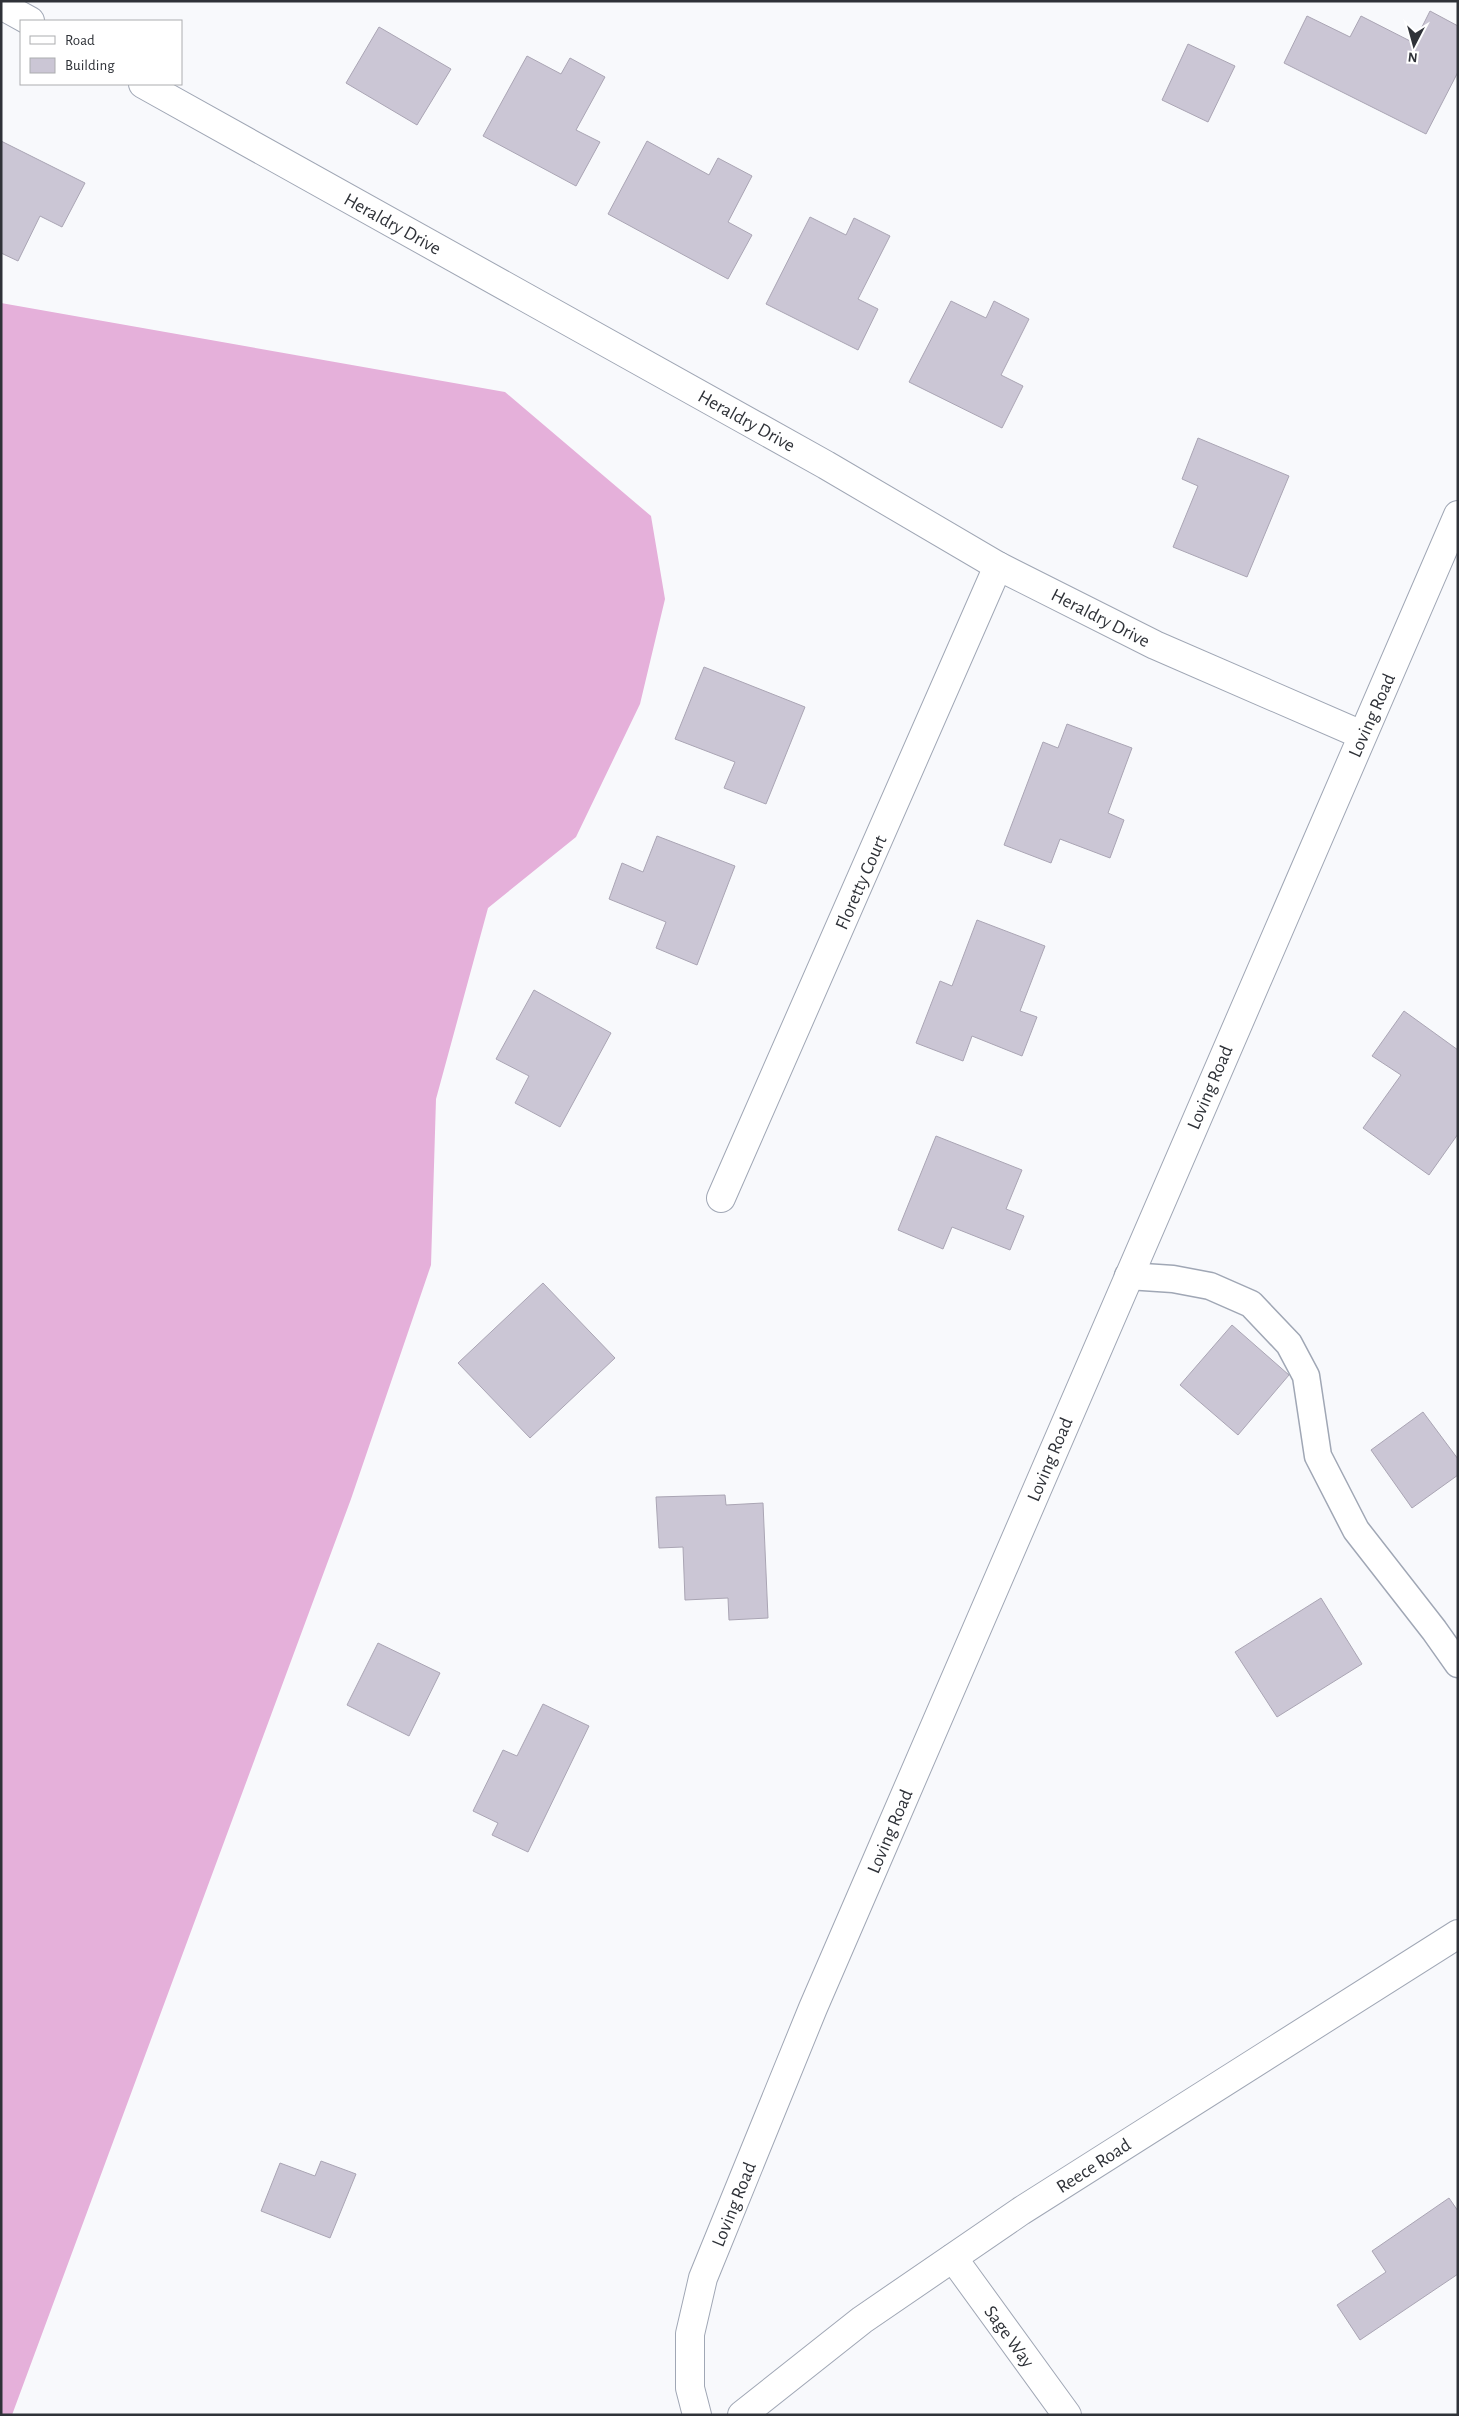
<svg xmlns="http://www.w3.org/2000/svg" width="1459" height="2416" viewBox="0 0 1459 2416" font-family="'Alegreya Sans',sans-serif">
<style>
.forest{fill:#e5b0da}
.building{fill:#cbc6d5;stroke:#aaa5b4}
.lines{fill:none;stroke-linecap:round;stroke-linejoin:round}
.lane-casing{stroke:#a0a7b5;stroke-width:29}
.street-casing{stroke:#a0a7b5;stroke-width:30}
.secondary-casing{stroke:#a0a7b5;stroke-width:30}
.lane{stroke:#fff;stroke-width:26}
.street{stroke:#fff;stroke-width:28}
.secondary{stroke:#fff;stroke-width:28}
.labels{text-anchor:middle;stroke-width:4;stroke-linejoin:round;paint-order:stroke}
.street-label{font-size:19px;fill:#2f3238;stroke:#fff}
</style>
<rect width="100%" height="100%" fill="#f8f9fc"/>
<polygon class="forest" points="1,303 505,392 651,516 665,599 640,704 576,837 488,908 436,1099 431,1265 351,1499 12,2415 1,2415"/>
<g class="building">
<polygon points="1430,11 1458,26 1458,72 1426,134 1284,63 1307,16 1350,37 1361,16 1414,43"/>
<polygon points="379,27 451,69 417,125 346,83"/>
<polygon points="1188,44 1235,66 1208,122 1162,100"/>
<polygon points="527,56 561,74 570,58 605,77 576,130 600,142 576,186 483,136"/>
<polygon points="1,141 85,183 62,227 40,216 18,261 1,253"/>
<polygon points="647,141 709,175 718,158 752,176 728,222 752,235 728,279 608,214"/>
<polygon points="810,217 846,235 854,218 890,236 858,299 878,309 858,350 766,304"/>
<polygon points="951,301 986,318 994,301 1029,319 1001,375 1023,386 1002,428 909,382"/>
<polygon points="1198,438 1289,476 1247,577 1173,547 1198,486 1182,479"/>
<polygon points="704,667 805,707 766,804 724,788 735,762 675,739"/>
<polygon points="1067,724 1132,748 1108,813 1124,820 1110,858 1060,839 1051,863 1004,845 1043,742 1058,748"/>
<polygon points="657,836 735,866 697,965 656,948 666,922 609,899 622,863 643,872"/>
<polygon points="977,920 1045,946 1020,1011 1037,1017 1022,1056 972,1036 963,1061 916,1043 940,981 952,986"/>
<polygon points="534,990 611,1033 560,1127 515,1103 529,1076 496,1059"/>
<polygon points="1404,1011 1458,1050 1458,1134 1429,1175 1363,1128 1401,1075 1372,1056"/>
<polygon points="936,1136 1022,1170 1006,1209 1024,1216 1010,1250 952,1227 943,1249 898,1230"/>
<polygon points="543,1283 615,1358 530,1438 458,1363"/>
<polygon points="1232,1325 1289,1375 1238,1435 1180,1385"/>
<polygon points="1423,1412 1458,1459 1458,1475 1412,1508 1371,1450"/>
<polygon points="725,1495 726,1505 763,1503 768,1618 729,1620 728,1598 685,1600 683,1547 659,1548 656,1497"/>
<polygon points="1321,1598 1362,1664 1277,1717 1235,1652"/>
<polygon points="378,1643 440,1673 409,1736 347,1705"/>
<polygon points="543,1704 589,1726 528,1852 492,1835 498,1823 473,1811 503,1750 517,1756"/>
<polygon points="321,2161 356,2174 330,2238 261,2211 280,2163 315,2176"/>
<polygon points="1449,2198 1458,2211 1458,2274 1360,2340 1337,2305 1386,2272 1372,2251"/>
</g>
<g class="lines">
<g class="lane-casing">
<polyline id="lane" points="1128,1276 1173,1279 1210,1286 1251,1304 1289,1344 1306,1376 1318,1456 1356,1530 1434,1630 1458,1664"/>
</g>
<g class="street-casing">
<g id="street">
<polyline points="1,5 30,21"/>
<polyline points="143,84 826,465 998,566 1155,645 1362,735"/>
<polyline points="721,1198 998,566"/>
<polyline points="953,2258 1067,2415"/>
<polyline points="697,2415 690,2388 690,2334 703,2278 813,2008 883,1846 1458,515"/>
</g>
</g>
<g class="secondary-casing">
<polyline id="secondary" points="742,2415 862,2320 1021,2211 1458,1934"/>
</g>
<use href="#lane" class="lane"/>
<use href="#street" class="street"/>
<use href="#secondary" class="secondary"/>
</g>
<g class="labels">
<g class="street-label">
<text transform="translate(393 223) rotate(29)" y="7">Heraldry Drive</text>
<text transform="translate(747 420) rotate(29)" y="7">Heraldry Drive</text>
<text transform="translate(1101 617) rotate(27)" y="7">Heraldry Drive</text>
<text transform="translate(1371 715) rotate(-66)" y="7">Loving Road</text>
<text transform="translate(860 882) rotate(-66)" y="7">Floretty Court</text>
<text transform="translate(1209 1087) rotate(-67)" y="7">Loving Road</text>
<text transform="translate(1049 1459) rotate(-67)" y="7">Loving Road</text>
<text transform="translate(889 1831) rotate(-67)" y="7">Loving Road</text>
<text transform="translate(1093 2165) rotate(-33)" y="7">Reece Road</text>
<text transform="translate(733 2204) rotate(-68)" y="7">Loving Road</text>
<text transform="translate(1010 2336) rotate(54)" y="7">Sage Way</text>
</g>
</g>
<rect width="1459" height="2416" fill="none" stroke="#2f3238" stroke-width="5"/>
<rect x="20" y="20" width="162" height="65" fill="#ffffff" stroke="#acadaf"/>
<rect x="30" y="36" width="25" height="8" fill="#ffffff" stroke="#acadaf"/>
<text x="65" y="45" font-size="15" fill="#2f3238">Road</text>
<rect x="30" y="58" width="25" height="15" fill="#cbc6d5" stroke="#acadaf"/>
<text x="65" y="70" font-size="15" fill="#2f3238">Building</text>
<g transform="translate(1414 45) rotate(186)" stroke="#ffffff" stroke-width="4" paint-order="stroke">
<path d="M0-4L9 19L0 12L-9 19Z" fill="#2f3238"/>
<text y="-8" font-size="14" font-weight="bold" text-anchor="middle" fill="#2f3238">N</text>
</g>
</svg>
